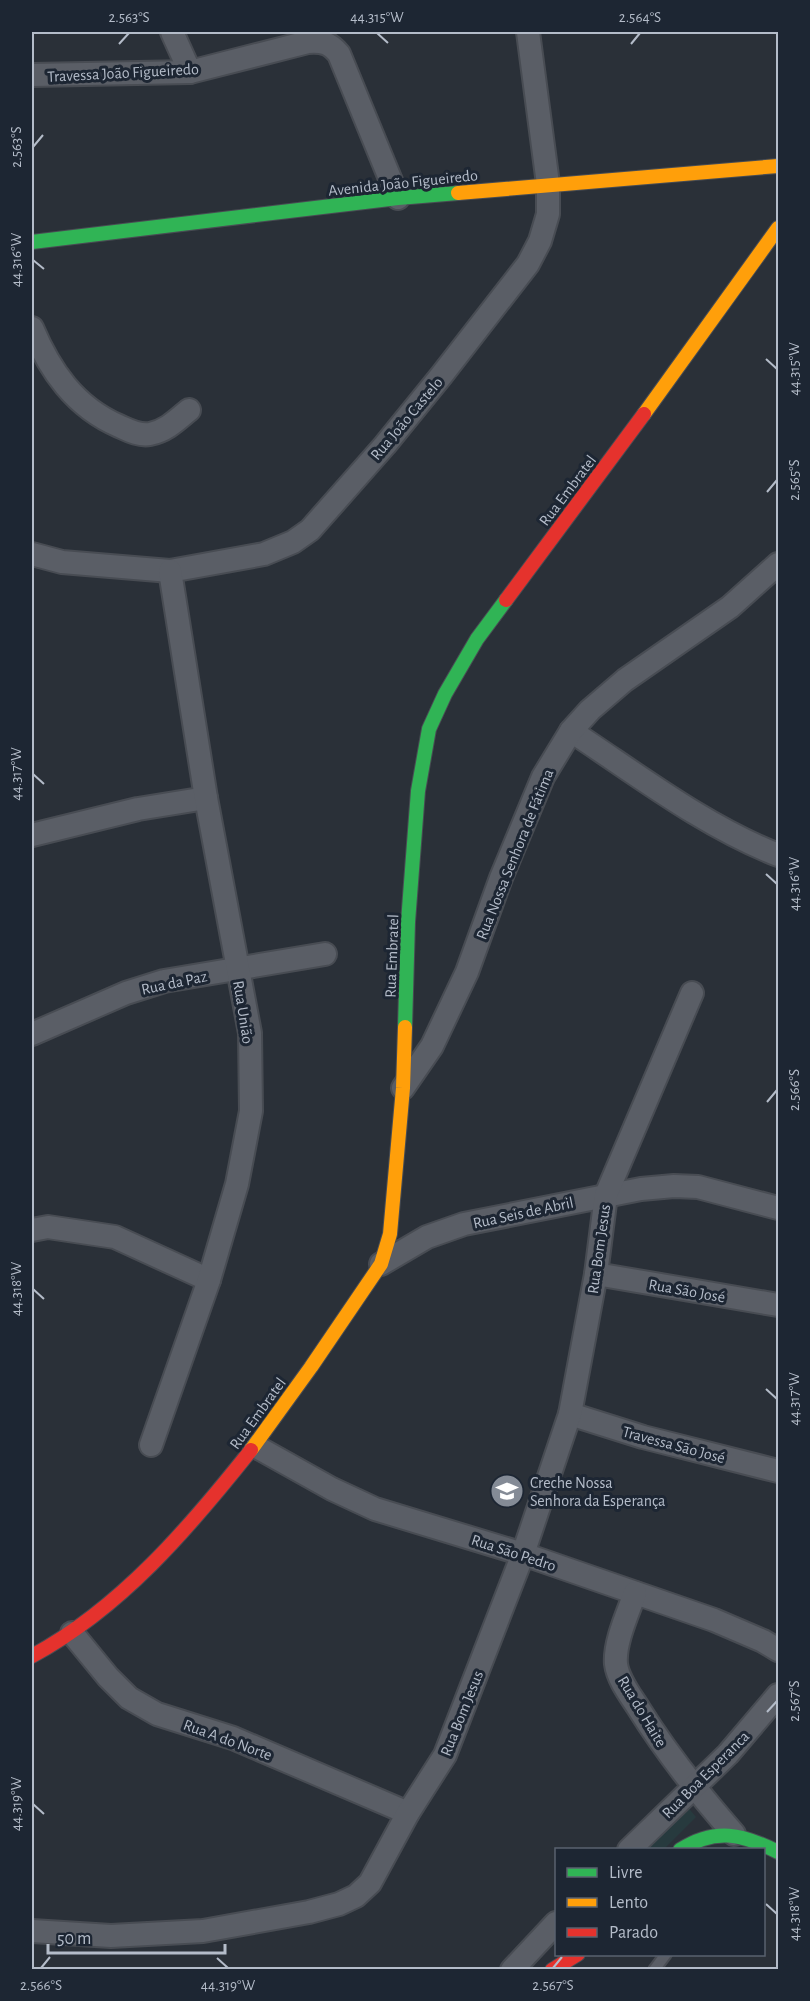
<svg xmlns="http://www.w3.org/2000/svg" width="810" height="2001" viewBox="0 0 810 2001" font-family="'Alegreya Sans',sans-serif">
<style>
.green{fill:#273a3e}
.lines{fill:none;stroke-linecap:round;stroke-linejoin:round}
.lane-casing{stroke:#484c53;stroke-width:14}
.street-casing{stroke:#484c53;stroke-width:26}
.fast-casing{stroke:#484c53;stroke-width:16}
.slow-casing{stroke:#484c53;stroke-width:16}
.jam-casing{stroke:#484c53;stroke-width:16}
.lane{stroke:#5a5e66;stroke-width:10}
.street{stroke:#5a5e66;stroke-width:22}
.fast{stroke:#30b455;stroke-width:14}
.slow{stroke:#ff9f0a;stroke-width:14}
.jam{stroke:#e5322d;stroke-width:14}
.ticks{fill:none;stroke:#b4bcc9;stroke-width:2}
.labels{text-anchor:middle;stroke-width:6;stroke-linejoin:round;paint-order:stroke}
.street-label{font-size:16px;fill:#b4bcc9;stroke:#1d2633}
.poi-label{font-size:16px;fill:#b4bcc9;stroke:#1d2633;text-anchor:start}
.neatline{fill:none;stroke:#b4bcc9;stroke-width:2}
.ticks-label{font-size:15px;text-anchor:middle;fill:#b4bcc9}
</style>
<rect width="100%" height="100%" fill="#2a3038"/>
<polygon class="green" points="686,1805 696,1817 664,1849 640,1850"/>
<g class="lines">
<g class="lane-casing">
<polyline id="lane" points="654,1970 666,1954"/>
</g>
<g class="street-casing">
<g id="street">
<polyline points="172,32 190,72"/>
<path d="M32,75l158,-3 118,-30c15,-1 22,1 31,12l59,144"/>
<path d="M32,328c18,43 43,79 87,98 9,4 20,10 31,8 16,-3 27,-14 39,-24"/>
<polyline points="32,554 62,562 170,571 264,554 293,542 310,530 385,445 441,376 528,264 540,241 548,214 548,184 528,32"/>
<path d="M571,731c67,44 133,95 207,124"/>
<polyline points="32,835 138,809 206,798"/>
<polyline points="32,1034 126,993 164,981 325,954"/>
<polyline points="403,1088 432,1046 467,972 501,878 543,777 571,731 590,710 625,680 730,607 778,564"/>
<polyline points="32,1230 48,1227 115,1237 209,1280"/>
<polyline points="381,1264 427,1237 464,1224 641,1189 674,1186 698,1187 778,1208"/>
<polyline points="596,1274 778,1305"/>
<polyline points="570,1414 643,1437 778,1471"/>
<polyline points="151,1445 209,1280 237,1184 251,1111 250,1033 206,798 170,571"/>
<polyline points="255,1446 332,1489 375,1509 523,1554 714,1620 763,1641 778,1650"/>
<path d="M635,1593c-7,20 -21,50 -19,71 2,16 15,32 23,45 28,45 60,85 95,125"/>
<polyline points="72,1633 108,1677 129,1698 157,1714 233,1738 408,1813"/>
<polyline points="629,1850 728,1754 778,1695"/>
<polyline points="32,1931 111,1936 203,1931 309,1912 339,1904 356,1896 370,1883 408,1813 445,1755 523,1554 570,1414 596,1274 606,1195 692,993"/>
<polyline points="512,1970 556,1923"/>
</g>
</g>
<g class="fast-casing">
<g id="fast">
<polyline points="32,242 398,198 458,193"/>
<polyline points="405,1027 408,922 418,791 429,729 445,694 477,639 506,600"/>
<path d="M680,1850c36,-23 62,-16 98,2"/>
</g>
</g>
<g class="slow-casing">
<g id="slow">
<polyline points="458,193 778,166"/>
<polyline points="644,414 778,228"/>
<polyline points="251,1450 311,1367 381,1264 390,1234 403,1088 405,1027"/>
</g>
</g>
<g class="jam-casing">
<g id="jam">
<polyline points="506,600 644,414"/>
<path d="M32,1656c89,-48 157,-128 219,-206"/>
<polyline points="552,1970 578,1954"/>
</g>
</g>
<use href="#lane" class="lane"/>
<use href="#street" class="street"/>
<use href="#fast" class="fast"/>
<use href="#slow" class="slow"/>
<use href="#jam" class="jam"/>
</g>
<path class="ticks" d="M377,33l11,10M119,44l10,-11M631,44l9,-11M33,147l10,-12M33,260l11,9M766,359l11,10M767,492l10,-12M33,774l11,10M766,874l11,10M767,1102l10,-12M33,1289l11,10M766,1389l11,10M767,1712l10,-11M33,1804l11,10M766,1904l11,10M217,1958l11,10M41,1968l9,-11M553,1968l9,-11"/>
<defs>
<g id="school-disc" transform="scale(1.725)"><circle r="9.5" fill="#848b96" stroke="#1d2633"/><path d="M0-5L7-2L0 1L-7-2ZM-4 1L0 2.5L4 1V4Q0 6-4 4Z" fill="#fff"/></g>
</defs>
<g fill-rule="evenodd">
<use href="#school-disc" x="507" y="1491"/>
</g>
<g class="labels">
<g class="street-label">
<text transform="translate(123 72) rotate(-3)" y="6">Travessa João Figueiredo</text>
<text transform="translate(403 182) rotate(-6)" y="6">Avenida João Figueiredo</text>
<text transform="translate(406 418) rotate(-50)" y="6">Rua João Castelo</text>
<text transform="translate(567 490) rotate(-53)" y="6">Rua Embratel</text>
<text transform="translate(514 854) rotate(-68)" y="6">Rua Nossa Senhora de Fátima</text>
<text transform="translate(391 956) rotate(-88)" y="6">Rua Embratel</text>
<text transform="translate(174 982) rotate(-12)" y="6">Rua da Paz</text>
<text transform="translate(244 1012) rotate(81)" y="6">Rua União</text>
<text transform="translate(523 1212) rotate(-12)" y="6">Rua Seis de Abril</text>
<text transform="translate(598 1249) rotate(-82)" y="6">Rua Bom Jesus</text>
<text transform="translate(687 1290) rotate(10)" y="6">Rua São José</text>
<text transform="translate(257 1413) rotate(-54)" y="6">Rua Embratel</text>
<text transform="translate(674 1444) rotate(15)" y="6">Travessa São José</text>
<text transform="translate(514 1552) rotate(18)" y="6">Rua São Pedro</text>
<text transform="translate(643 1711) rotate(59)" y="6">Rua do Haite</text>
<text transform="translate(461 1713) rotate(-68)" y="6">Rua Bom Jesus</text>
<text transform="translate(228 1739) rotate(20)" y="6">Rua A do Norte</text>
<text transform="translate(705 1774) rotate(-45)" y="6">Rua Boa Esperanca</text>
</g>
<g class="poi-label">
<text x="530" y="1488">Creche Nossa<tspan x="530" dy="18">Senhora da Esperança</tspan></text>
</g>
</g>
<rect width="810" height="2001" fill="none" stroke="#1d2633" stroke-width="66"/>
<rect x="555" y="1848" width="210" height="108" fill="#1d2633" stroke="#59626f" stroke-width="1.5"/>
<rect x="567" y="1868" width="30" height="9" fill="#30b455" stroke="#59626f" stroke-width="1.5"/>
<text x="609" y="1878" font-size="18" fill="#b4bcc9">Livre</text>
<rect x="567" y="1898" width="30" height="9" fill="#ff9f0a" stroke="#59626f" stroke-width="1.5"/>
<text x="609" y="1908" font-size="18" fill="#b4bcc9">Lento</text>
<rect x="567" y="1928" width="30" height="9" fill="#e5322d" stroke="#59626f" stroke-width="1.5"/>
<text x="609" y="1938" font-size="18" fill="#b4bcc9">Parado</text>
<path d="M48 1944v9h177v-9" fill="none" stroke="#b4bcc9" stroke-width="3"/>
<text x="57" y="1944" font-size="18" fill="#b4bcc9" stroke="#1d2633" stroke-width="4.5" paint-order="stroke">50 m</text>
<rect x="33" y="33" width="744" height="1935" class="neatline"/>
<g class="ticks-label">
<text x="129" y="22">2.563°S</text>
<text x="377" y="22">44.315°W</text>
<text x="640" y="22">2.564°S</text>
<text transform="translate(16 147) rotate(-90)" y="5">2.563°S</text>
<text transform="translate(16 260) rotate(-90)" y="5">44.316°W</text>
<text transform="translate(794 369) rotate(-90)" y="5">44.315°W</text>
<text transform="translate(794 480) rotate(-90)" y="5">2.565°S</text>
<text transform="translate(16 774) rotate(-90)" y="5">44.317°W</text>
<text transform="translate(794 884) rotate(-90)" y="5">44.316°W</text>
<text transform="translate(794 1090) rotate(-90)" y="5">2.566°S</text>
<text transform="translate(16 1289) rotate(-90)" y="5">44.318°W</text>
<text transform="translate(794 1399) rotate(-90)" y="5">44.317°W</text>
<text transform="translate(794 1701) rotate(-90)" y="5">2.567°S</text>
<text transform="translate(16 1804) rotate(-90)" y="5">44.319°W</text>
<text transform="translate(794 1914) rotate(-90)" y="5">44.318°W</text>
<text x="41" y="1990">2.566°S</text>
<text x="228" y="1990">44.319°W</text>
<text x="553" y="1990">2.567°S</text>
</g>
</svg>
